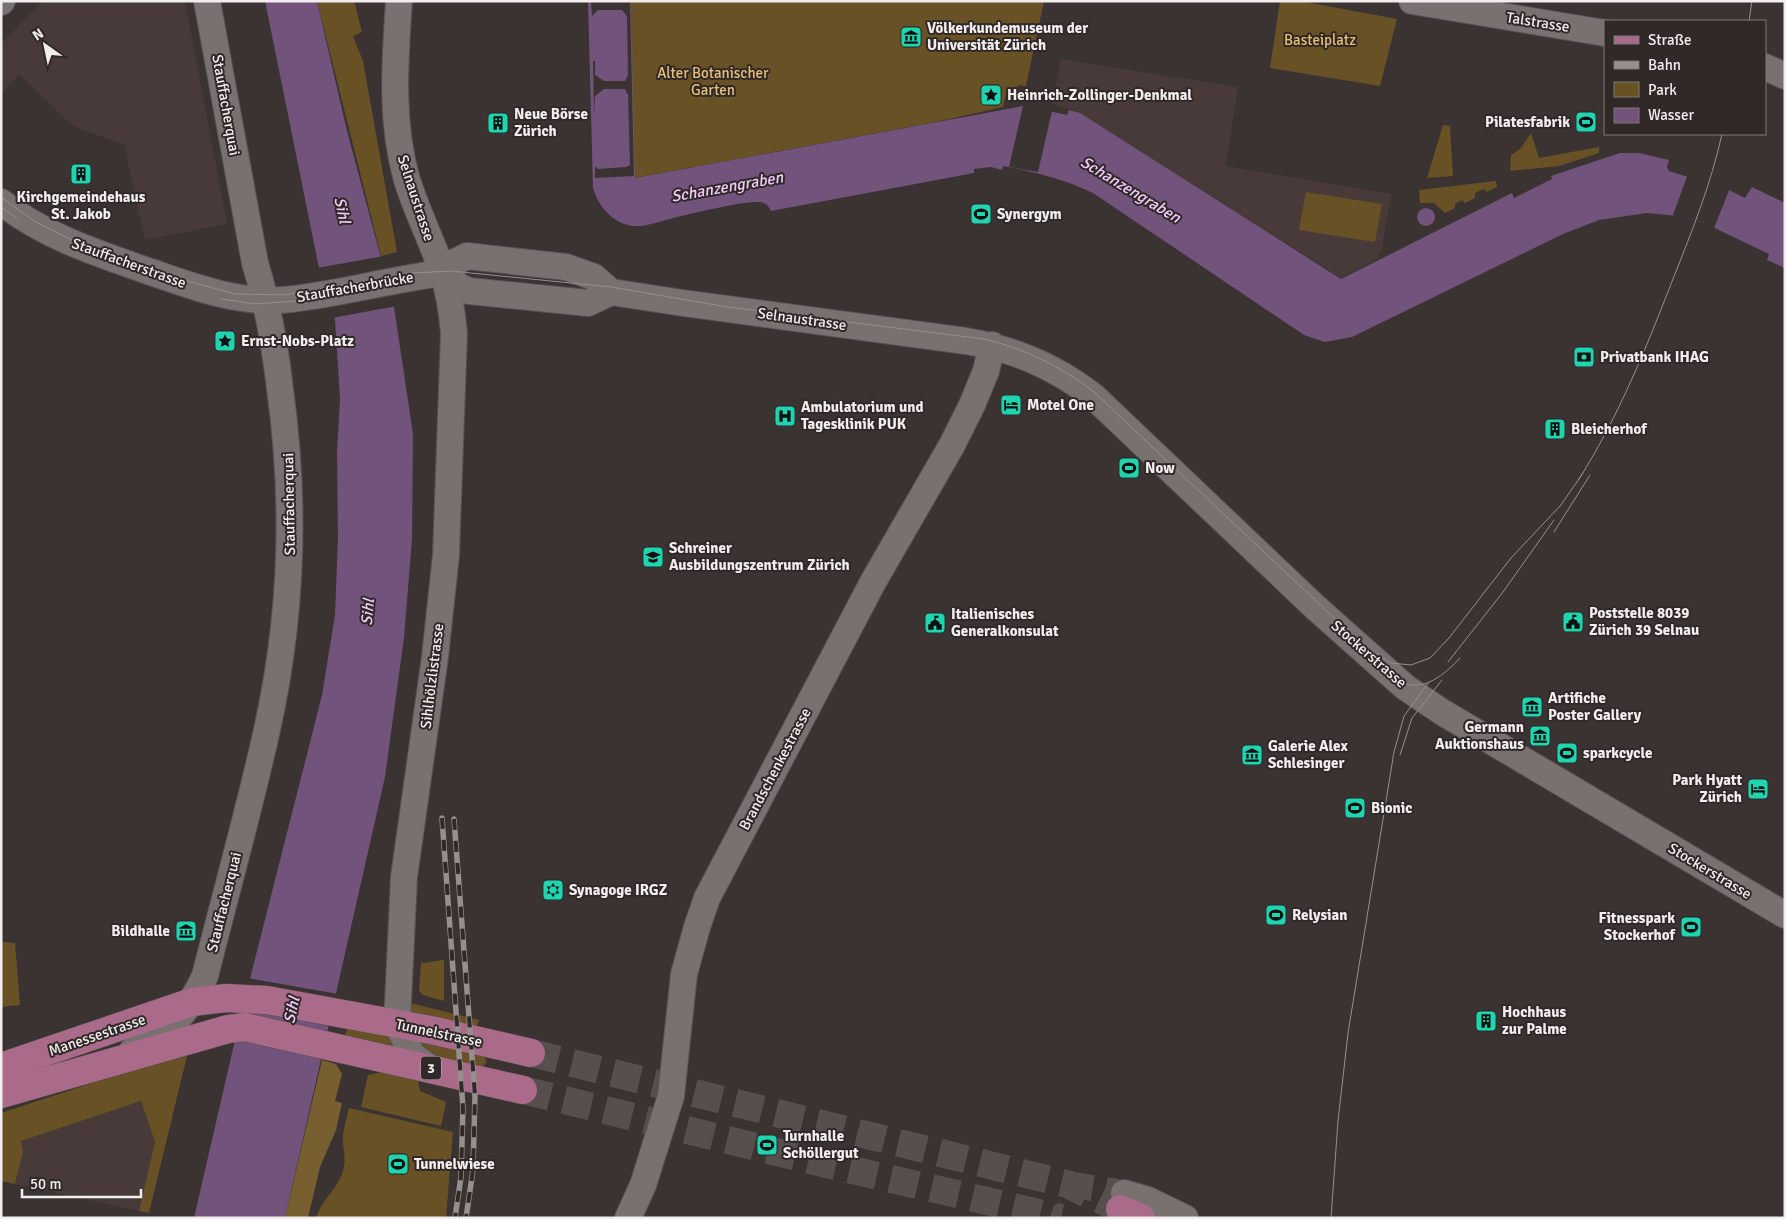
<svg xmlns="http://www.w3.org/2000/svg" width="1786" height="1219" viewBox="0 0 1786 1219" font-family="Signika,sans-serif">
<style>
.built{fill:#483a39}
.green{fill:#685125}
.forest{fill:#785f30}
.water{fill:#72537b}
.pier{fill:#3a3332}
.lines{fill:none;stroke-linecap:round;stroke-linejoin:round}
.secondary-tunnel{stroke:#564f4e;stroke-width:26;stroke-dasharray:26 13;stroke-linecap:butt}
.primary-tunnel{stroke:#564f4e;stroke-width:28;stroke-dasharray:28 14;stroke-linecap:butt}
.secondary-casing{stroke:#585151;stroke-width:28}
.primary-casing{stroke:#585151;stroke-width:29}
.secondary{stroke:#797070;stroke-width:26}
.primary{stroke:#aa6a89;stroke-width:28}
.tram{stroke:#958f8e;stroke-width:1}
.rail-casing{stroke:#958f8e;stroke-width:5.5}
.rail{stroke:#302928;stroke-width:4;stroke-dasharray:11;stroke-linecap:butt}
.labels{text-anchor:middle;stroke-width:4;stroke-linejoin:round;paint-order:stroke}
.shield{fill:#302928;stroke:#b8b3b3;stroke-width:1}
.shield-label{font-size:14px;font-weight:bold;fill:#f3eeee}
.street-label{font-size:15px;fill:#f3eeee;stroke:#302928}
.poi-label{font-size:15px;font-weight:bold;fill:#f3eeee;stroke:#302928;text-anchor:start}
.park-label{font-size:15px;fill:#e8c077;stroke:#302928}
.water-label{font-size:16px;font-style:italic;fill:#f3cbfe;stroke:#302928}
</style>
<rect width="100%" height="100%" fill="#3a3332"/>
<g class="built">
<polygon points="43,1 185,1 227,224 145,240 124,145 73,126 19,74 3,91 1,90 1,44"/>
<polygon points="1061,59 1238,87 1226,166 1391,194 1382,250 1377,259 1341,278 1078,112 1052,104"/>
<polygon points="141,1101 155,1142 139,1211 15,1184 23,1152 21,1141"/>
</g>
<g class="green">
<polygon points="317,1 354,1 362,32 353,36 363,61 397,252 381,256"/>
<polygon points="631,1 1044,1 1026,86 1018,85 1016,91 1007,89 1003,107 936,122 634,178"/>
<polygon points="1280,1 1300,1 1397,19 1380,86 1270,68"/>
<polygon points="1443,125 1450,126 1453,176 1427,178"/>
<polygon points="1531,133 1539,158 1599,147 1599,153 1559,166 1510,171 1511,155 1521,148"/>
<polygon points="1496,181 1497,187 1487,192 1484,189 1475,193 1475,198 1465,203 1462,200 1455,204 1455,208 1445,213 1434,203 1420,203 1419,190"/>
<polygon points="1306,192 1382,204 1375,242 1299,230"/>
<polygon points="1,942 15,943 20,1005 1,1007"/>
<polygon points="444,960 444,1001 423,995 419,991 421,963"/>
<polygon points="410,1003 479,1020 476,1029 408,1011"/>
<polygon points="348,1025 392,1033 397,1050 344,1038"/>
<polygon points="414,1038 483,1054 487,1062 482,1067 436,1058 415,1045"/>
<polygon points="187,1056 149,1213 139,1211 155,1142 141,1101 21,1141 23,1152 15,1184 1,1181 1,1113 144,1066"/>
<polygon points="384,1072 417,1075 420,1091 446,1102 441,1126 361,1107 368,1075"/>
<path d="M349,1108l104,24 -7,86h-130c5,-18 20,-27 26,-44 6,-15 0,-24 1,-39 1,-9 4,-18 6,-27z"/>
</g>
<polygon class="forest" points="322,1060 336,1064 342,1074 335,1101 342,1103 336,1130 320,1167 308,1218 285,1218"/>
<g class="water">
<polygon points="265,1 317,1 346,127 394,307 413,434 412,539 404,638 385,777 285,1218 194,1218 241,1014 322,695 335,615 338,538 337,452 340,399 335,320 319,268"/>
<path d="M588,1h43l4,177 388,-72 23,8 3,-3 18,4 2,-5 11,3 261,166 171,-86 2,5 38,-19 -1,-3 69,-23h19l30,7 -2,7 2,4 60,19 16,8 7,-11 33,16v65l-18,-8 2,-6 -67,-32 -23,-6 -32,-3 -48,7 -36,14 -211,103 -27,5 -21,-7 -211,-142c-30,-14 -58,-21 -90,-27l-1,4 -11,-3 -17,2v4l-203,38c-2,-4 -4,-7 -7,-8 -12,-5 -76,12 -91,15 -9,2 -21,7 -33,8 -23,2 -41,-17 -47,-38z"/>
<circle cx="1426" cy="217" r="9"/>
</g>
<g class="pier">
<polygon points="591,1 630,1 634,176 595,178 595,166 598,169 626,167 630,165 628,95 625,89 604,89 595,96 594,114 593,61 595,61 595,75 604,81 625,81 628,75 627,16 622,10 598,10 592,16"/>
<polygon points="1023,106 1052,111 1038,172 1009,167"/>
<polygon points="1688,174 1730,188 1714,228 1702,222 1673,215"/>
<polygon points="384,256 397,306 332,318 317,268"/>
<polygon points="247,978 338,994 332,1025 261,1012 239,1011"/>
</g>
<g class="lines">
<g class="secondary-tunnel">
<polyline points="1067,1184 1124,1193"/>
<polyline points="1050,1216 1055,1218"/>
</g>
<g class="primary-tunnel">
<polyline points="531,1053 1067,1184 1120,1209"/>
<polyline points="523,1090 826,1164 1061,1218"/>
</g>
<g class="secondary-casing">
<g id="secondary">
<path d="M399,1c-4,60 -9,120 8,179 10,32 25,61 36,93 6,19 9,39 11,60l-8,222 -11,102 -31,220 -7,146 15,32 17,12"/>
<polyline points="1412,1 1605,33"/>
<polyline points="1,2 2,1"/>
<polyline points="1765,67 1785,76"/>
<path d="M1,202c43,34 93,50 144,68 45,15 88,33 136,30 54,-4 108,-21 162,-27"/>
<path d="M443,273l8,-9 16,-8 99,11 28,10 17,15 72,11 283,38c48,8 88,25 127,55l222,211 90,80 37,25 343,203"/>
<polyline points="443,273 460,287 469,291 588,303 611,292"/>
<path d="M132,1051c38,-19 55,-37 73,-75 20,-80 43,-161 61,-242 26,-114 30,-230 14,-345 -5,-43 -12,-84 -25,-126l-48,-262"/>
<polyline points="1124,1193 1148,1200 1185,1218"/>
<polyline points="628,1218 643,1185 671,1096 684,974 697,927 707,898 873,582 952,445 972,405 986,371 992,345"/>
</g>
</g>
<g class="primary-casing">
<g id="primary">
<polyline points="1,1067 192,1002 226,998 267,1000 431,1030 531,1053"/>
<polyline points="1,1094 228,1029 245,1027 523,1090"/>
<polyline points="1120,1209 1141,1218"/>
</g>
</g>
<use href="#secondary" class="secondary"/>
<use href="#primary" class="primary"/>
<g class="tram">
<polyline points="1749,21 1752,1"/>
<path d="M1,197l33,24 40,20 110,39 51,14 49,1 128,-22 39,-2 160,16 117,20 256,32c41,10 77,27 110,53l255,240 17,15 25,16 20,2 19,-7 19,-20 62,-80 50,-53 22,-32"/>
<polyline points="1,207 17,219"/>
<polyline points="222,299 255,304 296,301"/>
<path d="M1579,479c40,-63 67,-131 94,-200 19,-48 38,-95 49,-145"/>
<polyline points="1554,532 1590,475"/>
<path d="M1354,645c39,37 61,62 106,13"/>
<polyline points="1448,662 1503,592 1554,520"/>
<polyline points="1400,755 1412,718 1442,680"/>
<polyline points="1331,1218 1338,1121 1348,1033 1394,752 1404,716 1429,682"/>
</g>
<g class="rail-casing">
<g id="rail">
<polyline points="442,818 463,1108 461,1177 455,1218"/>
<polyline points="454,819 475,1096 473,1170 466,1218"/>
</g>
</g>
<use href="#rail" class="rail"/>
</g>
<defs>
<g id="museum-square" transform="scale(1.125)"><rect x="-9" y="-9" width="18" height="18" rx="4" fill="#1fd5b0" stroke="#302928"/><path d="M0-6L6-3V-2H-6V-3ZM-5-1h2V3h-2ZM-1-1h2V3h-2ZM3-1h2V3H3ZM-6 4H6V6H-6Z" fill="#111"/></g>
<g id="sight-square" transform="scale(1.125)"><rect x="-9" y="-9" width="18" height="18" rx="4" fill="#1fd5b0" stroke="#302928"/><path d="M0-6L1.8-2.2L6-1.7L2.9 1.2L3.7 5.4L0 3.3L-3.7 5.4L-2.9 1.2L-6-1.7L-1.8-2.2Z" fill="#111"/></g>
<g id="stadium-square" transform="scale(1.125)"><rect x="-9" y="-9" width="18" height="18" rx="4" fill="#1fd5b0" stroke="#302928"/><path d="M0-5a6.5 5 0 1 0 0 10a6.5 5 0 1 0 0-10ZM-3.5-1.8h7v3.6h-7Z" fill="#111"/></g>
<g id="building-square" transform="scale(1.125)"><rect x="-9" y="-9" width="18" height="18" rx="4" fill="#1fd5b0" stroke="#302928"/><path d="M-4-6H4V6H1V3H-1V6H-4ZM-2.5-4.3h1.7v1.8h-1.7ZM.8-4.3h1.7v1.8H.8ZM-2.5-1h1.7V.8h-1.7ZM.8-1h1.7V.8H.8Z" fill="#111"/></g>
<g id="bank-square" transform="scale(1.125)"><rect x="-9" y="-9" width="18" height="18" rx="4" fill="#1fd5b0" stroke="#302928"/><path d="M-6-4H6V4H-6ZM0-2.3a2.3 2.3 0 1 0 0 4.6a2.3 2.3 0 1 0 0-4.6Z" fill="#111"/></g>
<g id="hotel-square" transform="scale(1.125)"><rect x="-9" y="-9" width="18" height="18" rx="4" fill="#1fd5b0" stroke="#302928"/><path d="M-6-4.5h1.5V1H6V5H4.5V3h-9V5H-6ZM-4 0a1.8 1.8 0 1 1 3.6 0ZM.5 0V-2.5h3Q6-2.5 6 0Z" fill="#111"/></g>
<g id="hospital-square" transform="scale(1.125)"><rect x="-9" y="-9" width="18" height="18" rx="4" fill="#1fd5b0" stroke="#302928"/><path d="M-5-5h3v3.5h4V-5h3V5h-3V1.5h-4V5h-3Z" fill="#111"/></g>
<g id="university-square" transform="scale(1.125)"><rect x="-9" y="-9" width="18" height="18" rx="4" fill="#1fd5b0" stroke="#302928"/><path d="M0-5L7-2L0 1L-7-2ZM-4 1L0 2.5L4 1V4Q0 6-4 4Z" fill="#111"/></g>
<g id="civic-square" transform="scale(1.125)"><rect x="-9" y="-9" width="18" height="18" rx="4" fill="#1fd5b0" stroke="#302928"/><path d="M-.6-6.5H3V-4.5H.6V-3L4-1V1h2V6H-6V1h2V-1L-.6-3ZM-1.2 2.5V6h2.4V2.5Z" fill="#111"/></g>
<g id="synagogue-square" transform="scale(1.125)"><rect x="-9" y="-9" width="18" height="18" rx="4" fill="#1fd5b0" stroke="#302928"/><path d="M0-6.5L5.6 3.2H-5.6ZM0 6.5L5.6-3.2H-5.6Z" fill="#111"/></g>
</defs>
<g fill-rule="evenodd">
<use href="#museum-square" x="911" y="37"/>
<use href="#sight-square" x="991" y="95"/>
<use href="#stadium-square" x="1586" y="122"/>
<use href="#building-square" x="498" y="123"/>
<use href="#building-square" x="81" y="174"/>
<use href="#stadium-square" x="981" y="214"/>
<use href="#sight-square" x="225" y="341"/>
<use href="#bank-square" x="1584" y="357"/>
<use href="#hotel-square" x="1011" y="405"/>
<use href="#hospital-square" x="785" y="416"/>
<use href="#building-square" x="1555" y="429"/>
<use href="#stadium-square" x="1129" y="468"/>
<use href="#university-square" x="653" y="557"/>
<use href="#civic-square" x="1573" y="622"/>
<use href="#civic-square" x="935" y="623"/>
<use href="#museum-square" x="1532" y="707"/>
<use href="#museum-square" x="1540" y="736"/>
<use href="#stadium-square" x="1567" y="753"/>
<use href="#museum-square" x="1252" y="755"/>
<use href="#hotel-square" x="1758" y="789"/>
<use href="#stadium-square" x="1355" y="808"/>
<use href="#synagogue-square" x="553" y="890"/>
<use href="#stadium-square" x="1276" y="915"/>
<use href="#stadium-square" x="1691" y="927"/>
<use href="#museum-square" x="186" y="931"/>
<use href="#building-square" x="1486" y="1021"/>
<use href="#stadium-square" x="767" y="1145"/>
<use href="#stadium-square" x="398" y="1164"/>
</g>
<g class="labels">
<rect class="shield" x="421" y="1056.5" width="20" height="23" rx="4"/>
<g class="shield-label">
<text x="431" y="1073">3</text>
</g>
<g class="street-label">
<text transform="translate(1538 22) rotate(9)" y="5">Talstrasse</text>
<text transform="translate(226 105) rotate(80)" y="5">Stauffacherquai</text>
<text transform="translate(416 198) rotate(72)" y="5">Selnaustrasse</text>
<text transform="translate(129 263) rotate(20)" y="5">Stauffacherstrasse</text>
<text transform="translate(355 287) rotate(-10)" y="5">Stauffacherbrücke</text>
<text transform="translate(802 319) rotate(8)" y="5">Selnaustrasse</text>
<text transform="translate(289 504) rotate(-91)" y="5">Stauffacherquai</text>
<text transform="translate(1369 654) rotate(41)" y="5">Stockerstrasse</text>
<text transform="translate(432 676) rotate(-83)" y="5">Sihlhölzlistrasse</text>
<text transform="translate(775 769) rotate(-62)" y="5">Brandschenkestrasse</text>
<text transform="translate(1710 871) rotate(31)" y="5">Stockerstrasse</text>
<text transform="translate(224 902) rotate(-76)" y="5">Stauffacherquai</text>
<text transform="translate(439 1033) rotate(12)" y="5">Tunnelstrasse</text>
<text transform="translate(97 1035) rotate(-19)" y="5">Manessestrasse</text>
</g>
<g class="poi-label">
<text x="927" y="33">Völkerkundemuseum der<tspan x="927" dy="17">Universität Zürich</tspan></text>
<text x="1007" y="100">Heinrich-Zollinger-Denkmal</text>
<text x="514" y="119">Neue Börse<tspan x="514" dy="17">Zürich</tspan></text>
<text x="1570" y="127" text-anchor="end">Pilatesfabrik</text>
<text x="81" y="202" text-anchor="middle">Kirchgemeindehaus<tspan x="81" dy="17">St. Jakob</tspan></text>
<text x="997" y="219">Synergym</text>
<text x="241" y="346">Ernst-Nobs-Platz</text>
<text x="1600" y="362">Privatbank IHAG</text>
<text x="1027" y="410">Motel One</text>
<text x="801" y="412">Ambulatorium und<tspan x="801" dy="17">Tagesklinik PUK</tspan></text>
<text x="1571" y="434">Bleicherhof</text>
<text x="1145" y="473">Now</text>
<text x="669" y="553">Schreiner<tspan x="669" dy="17">Ausbildungszentrum Zürich</tspan></text>
<text x="1589" y="618">Poststelle 8039<tspan x="1589" dy="17">Zürich 39 Selnau</tspan></text>
<text x="951" y="619">Italienisches<tspan x="951" dy="17">Generalkonsulat</tspan></text>
<text x="1548" y="703">Artifiche<tspan x="1548" dy="17">Poster Gallery</tspan></text>
<text x="1524" y="732" text-anchor="end">Germann<tspan x="1524" dy="17">Auktionshaus</tspan></text>
<text x="1268" y="751">Galerie Alex<tspan x="1268" dy="17">Schlesinger</tspan></text>
<text x="1583" y="758">sparkcycle</text>
<text x="1742" y="785" text-anchor="end">Park Hyatt<tspan x="1742" dy="17">Zürich</tspan></text>
<text x="1371" y="813">Bionic</text>
<text x="569" y="895">Synagoge IRGZ</text>
<text x="1292" y="920">Relysian</text>
<text x="1675" y="923" text-anchor="end">Fitnesspark<tspan x="1675" dy="17">Stockerhof</tspan></text>
<text x="170" y="936" text-anchor="end">Bildhalle</text>
<text x="1502" y="1017">Hochhaus<tspan x="1502" dy="17">zur Palme</tspan></text>
<text x="783" y="1141">Turnhalle<tspan x="783" dy="17">Schöllergut</tspan></text>
<text x="414" y="1169">Tunnelwiese</text>
</g>
<g class="park-label">
<text x="1320" y="45">Basteiplatz</text>
<text x="713" y="78">Alter Botanischer<tspan x="713" dy="17">Garten</tspan></text>
</g>
<g class="water-label">
<text transform="translate(727 186) rotate(-10)" y="6">Schanzengraben</text>
<text transform="translate(1131 189) rotate(31)" y="6">Schanzengraben</text>
<text transform="translate(343 210) rotate(78)" y="6">Sihl</text>
<text transform="translate(367 612) rotate(-85)" y="6">Sihl</text>
<text transform="translate(291 1010) rotate(-78)" y="6">Sihl</text>
</g>
</g>
<rect width="1786" height="1219" fill="none" stroke="#f3eeee" stroke-width="5"/>
<rect x="1604" y="20" width="162" height="115" fill="#302928" stroke="#7e7877"/>
<rect x="1614" y="36" width="25" height="8" fill="#aa6a89" stroke="#7e7877"/>
<text x="1648" y="45" font-size="15" fill="#f3eeee">Straße</text>
<rect x="1614" y="61" width="25" height="8" fill="#958f8e" stroke="#7e7877"/>
<text x="1648" y="70" font-size="15" fill="#f3eeee">Bahn</text>
<rect x="1614" y="82" width="25" height="15" fill="#685125" stroke="#7e7877"/>
<text x="1648" y="95" font-size="15" fill="#f3eeee">Park</text>
<rect x="1614" y="108" width="25" height="15" fill="#72537b" stroke="#7e7877"/>
<text x="1648" y="120" font-size="15" fill="#f3eeee">Wasser</text>
<g transform="translate(45 45) rotate(327)" stroke="#302928" stroke-width="4" paint-order="stroke">
<path d="M0-4L9 19L0 12L-9 19Z" fill="#f3eeee"/>
<text y="-8" font-size="14" font-weight="bold" text-anchor="middle" fill="#f3eeee">N</text>
</g>
<path d="M22 1189v8h119v-8" fill="none" stroke="#f3eeee" stroke-width="2.5"/>
<text x="30" y="1189" font-size="15" fill="#f3eeee" stroke="#302928" stroke-width="4" paint-order="stroke">50 m</text>
</svg>
